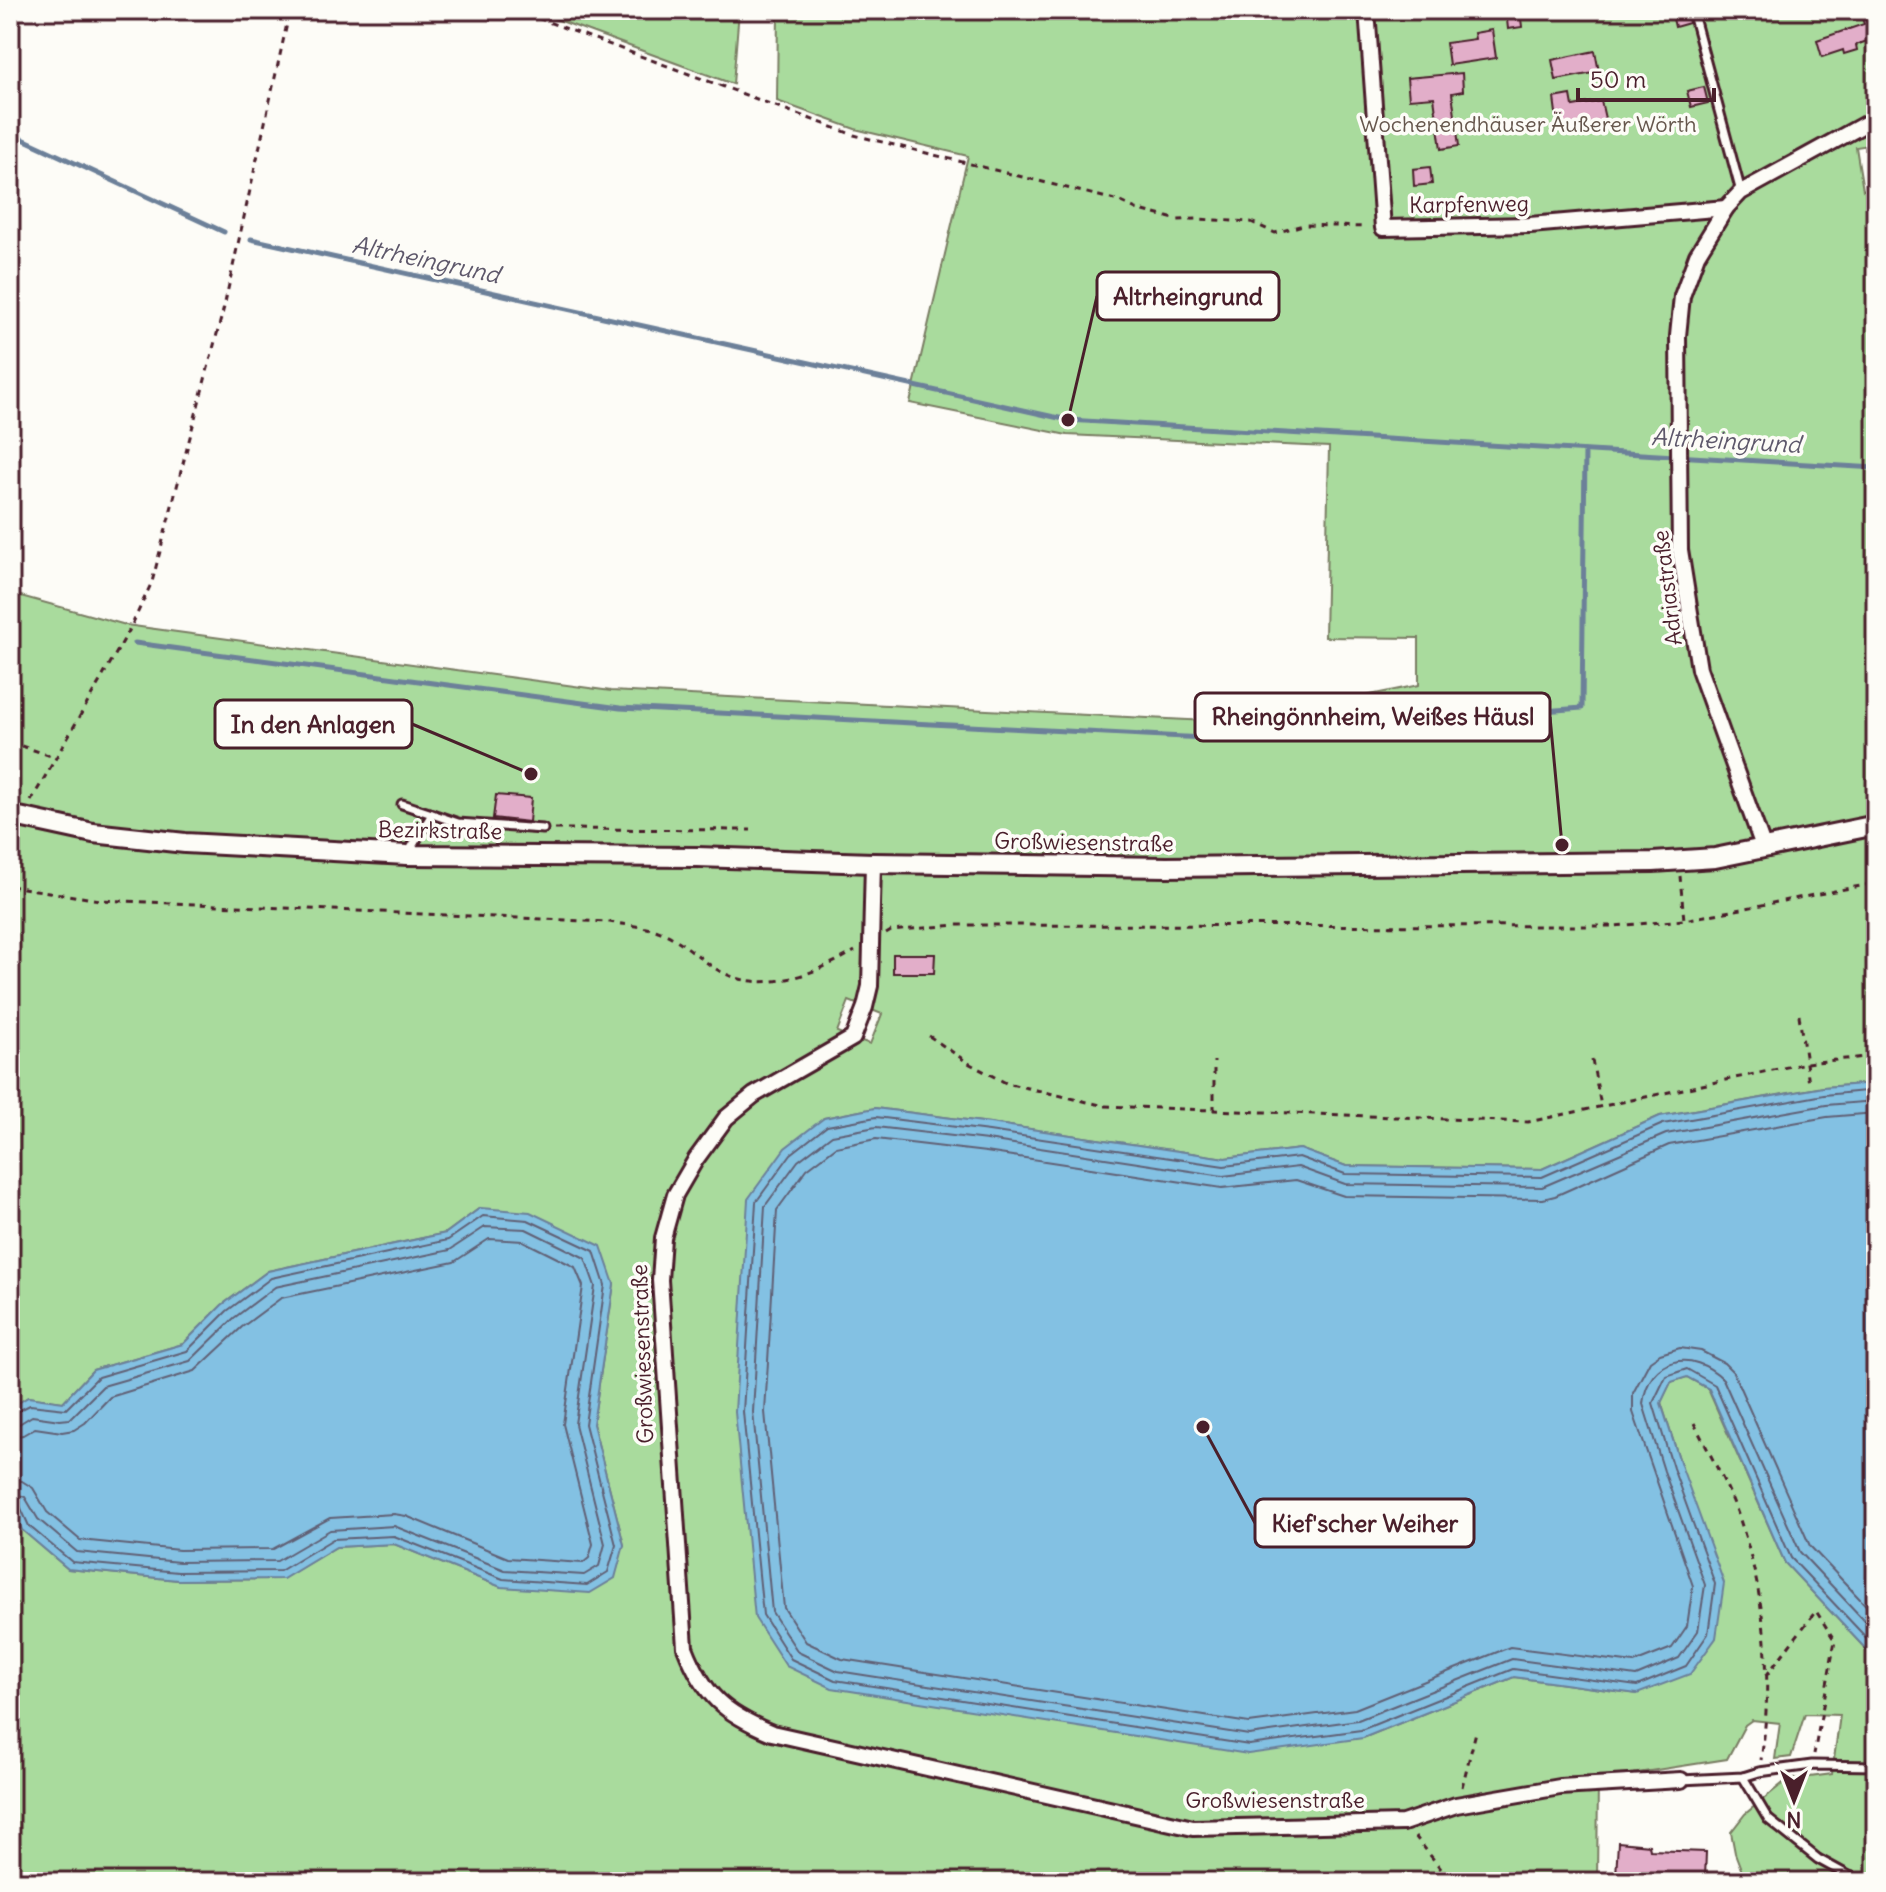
<svg xmlns="http://www.w3.org/2000/svg" width="1886" height="1892" viewBox="0 0 1886 1892" font-family="Delius,sans-serif">
<style>
.green{fill:#a9db9d;stroke:#7a7d64;stroke-width:2;fill-rule:evenodd}
.water{fill:#83c1e3;stroke:#6c8099;stroke-width:2}
.lines{fill:none;stroke-linecap:round;stroke-linejoin:round}
.shore{stroke:#616075;stroke-width:2}
.stream{stroke:#6c8099;stroke-width:5}
.building{fill:#e2aec9;stroke:#4a1f2b;stroke-width:2}
.service-casing{stroke:#4a1f2b;stroke-width:13}
.minor-casing{stroke:#4a1f2b;stroke-width:20}
.tertiary-casing{stroke:#4a1f2b;stroke-width:24}
.path{stroke:#4a1f2b;stroke-width:3;stroke-dasharray:6 6;stroke-linecap:butt}
.service{stroke:#fdfcf7;stroke-width:7}
.minor{stroke:#fdfcf7;stroke-width:14}
.tertiary{stroke:#fdfcf7;stroke-width:18}
.labels{text-anchor:middle;stroke-width:7;stroke-linejoin:round;paint-order:stroke}
.park-label{font-size:22px;fill:#66574d;stroke:#fdfcf7}
.street-label{font-size:22px;fill:#4a1f2b;stroke:#fdfcf7}
.water-label{font-size:24px;font-style:italic;fill:#5e586b;stroke:#fdfcf7}
.leader{fill:none;stroke:#4a1f2b;stroke-width:3}
.callout-dot{fill:#4a1f2b;stroke:#fdfcf7;stroke-width:3}
.callout{fill:#fdfcf7;stroke:#4a1f2b;stroke-width:3}
.callout-label{font-size:24px;text-anchor:middle;font-weight:bold;fill:#4a1f2b}
</style>
<rect width="100%" height="100%" fill="#fdfcf7"/>
<filter id="ink" filterUnits="userSpaceOnUse"><feTurbulence type="fractalNoise" baseFrequency=".0125" numOctaves="2"/><feDisplacementMap in="SourceGraphic" scale="16" xChannelSelector="R" yChannelSelector="G"/><feConvolveMatrix kernelMatrix="1 2 1 2 8 2 1 2 1" color-interpolation-filters="sRGB"/></filter>
<g filter="url(#ink)">
<g class="green">
<polygon points="531,10 739,10 733,84"/>
<path d="M778,10h1098v134l-20,3 7,43 13,-2v895l-53,4 -163,29 -118,53 -196,-3 -46,-17 -75,9 -235,-35 -115,-15 -51,10 539,620 151,-61 123,17 44,-229 -20,-63 10,-20 16,-5 21,12 77,174 91,97v222h-130l-11,-29 -4,-21 14,-18 42,-34 45,-6 8,-59 -35,-1 -14,43 -16,2 5,-36 -28,-3 -7,5 -18,34 -129,20 -1,103h-271l-7,-6 -36,3 -1,3h-1272v-380l12,28 46,39 110,11 104,-1 54,-32 58,-3 107,43 123,-42 -31,-121 21,-141 -134,-75 -34,25 -178,38 -46,34 -39,39 -90,26 -30,32 -35,-5 -18,12v-816l116,32 485,66 597,30 123,-18 88,-18v-47l-94,-1 4,-190 -262,-12 -157,-32 58,-247 -113,-27 -78,-28zM849,1001l33,13 -12,30 -33,-12z"/>
</g>
<g class="water">
<polygon points="1876,1083 1876,1660 1785,1563 1709,1389 1687,1377 1671,1382 1661,1403 1681,1465 1724,1583 1716,1638 1690,1674 1637,1694 1514,1677 1363,1738 1248,1754 832,1688 786,1666 755,1618 735,1412 748,1199 785,1148 824,1118 875,1108 990,1123 1225,1158 1300,1149 1346,1166 1542,1169 1660,1116 1824,1087"/>
<polygon points="480,1208 530,1212 601,1246 614,1284 593,1424 624,1545 615,1578 590,1593 501,1587 394,1544 336,1547 283,1579 178,1580 68,1569 22,1530 10,1502 10,1408 28,1397 63,1402 93,1370 183,1344 222,1305 268,1271 446,1233"/>
</g>
<g class="lines">
<g class="shore">
<polyline points="1876,1090 1824,1095 1663,1124 1542,1177 1345,1174 1299,1157 1224,1166 989,1131 876,1117 827,1126 791,1154 756,1202 743,1412 763,1615 791,1659 835,1680 1249,1745 1361,1730 1513,1669 1637,1686 1686,1666 1708,1634 1715,1584 1673,1468 1653,1403 1666,1376 1687,1369 1715,1385 1791,1558 1876,1648"/>
<path d="M1876,1101l-50,4 -160,29 -124,53 -197,-3 -47,-17 -75,9 -236,-36 -111,-13 -44,8 -34,26 -33,45 -12,206 19,200 26,40 40,19 411,64 109,-15 154,-61 124,17 43,-18 19,-27 7,-46 -41,-114 -21,-67c5,-47 49,-56 80,-25l77,173 76,81"/>
<polyline points="1876,1113 1827,1117 1669,1145 1555,1196 1543,1199 1344,1196 1296,1180 1222,1188 986,1152 876,1139 836,1147 807,1169 777,1210 765,1412 784,1608 806,1642 842,1659 1249,1723 1355,1709 1510,1647 1634,1663 1672,1648 1687,1626 1693,1586 1633,1412 1633,1393 1650,1361 1660,1354 1680,1348 1701,1351 1724,1363 1733,1372 1810,1546 1876,1616"/>
<polyline points="10,1415 30,1405 66,1409 98,1377 187,1351 227,1311 271,1278 448,1240 483,1216 528,1220 594,1251 605,1285 585,1424 616,1545 608,1572 587,1585 503,1579 394,1536 333,1539 280,1571 178,1572 72,1562 29,1526 19,1504 10,1502"/>
<polyline points="10,1425 19,1424 32,1416 60,1420 70,1419 103,1386 190,1361 234,1318 275,1287 450,1250 485,1227 526,1229 585,1258 595,1286 575,1424 605,1544 599,1566 584,1575 505,1570 394,1526 330,1530 277,1561 179,1562 77,1552 38,1519 25,1497 10,1492"/>
<polyline points="10,1437 23,1435 35,1428 62,1432 74,1430 85,1423 110,1397 195,1371 242,1327 281,1298 454,1262 489,1239 523,1241 575,1267 583,1286 563,1424 593,1544 589,1558 583,1563 508,1558 406,1516 394,1514 330,1518 273,1549 179,1550 80,1540 47,1512 33,1488 22,1481 10,1480"/>
</g>
<g class="stream">
<polyline points="10,133 224,232"/>
<polyline points="251,239 1068,420 1876,468"/>
<polyline points="135,643 620,708 1204,738 1582,708 1585,451"/>
</g>
</g>
<g class="building">
<polygon points="1506,10 1520,10 1522,27 1508,29"/>
<polygon points="1671,10 1686,10 1689,23 1675,27"/>
<polygon points="1859,10 1876,10 1876,52 1870,40 1856,45 1857,50 1844,54 1843,50 1822,57 1817,40 1864,24"/>
<polygon points="1492,30 1496,58 1449,65 1446,43 1475,39 1474,33"/>
<polygon points="1595,51 1599,72 1556,80 1552,60"/>
<polygon points="1462,73 1463,91 1452,93 1459,146 1441,149 1434,97 1409,99 1407,78"/>
<polygon points="1704,87 1708,103 1691,107 1687,91"/>
<polygon points="1571,95 1573,106 1601,101 1606,123 1558,128 1554,98"/>
<polygon points="1430,167 1432,184 1414,186 1413,169"/>
<polygon points="496,795 531,798 529,822 493,818"/>
<polygon points="893,954 935,954 934,973 893,973"/>
<polygon points="1618,1842 1649,1845 1650,1850 1706,1852 1705,1878 1616,1876"/>
</g>
<g class="lines">
<g class="service-casing">
<g id="service">
<polyline points="1692,10 1741,192"/>
<polyline points="402,804 432,814"/>
<polyline points="408,853 432,814 458,823 543,829"/>
<polyline points="1743,1777 1768,1819 1818,1859 1860,1882"/>
<polyline points="1681,1780 1743,1777 1759,1772 1812,1765 1876,1766"/>
</g>
</g>
<g class="minor-casing">
<g id="minor">
<polyline points="1367,10 1383,228 1530,225 1726,208"/>
<polyline points="1764,849 1699,669 1680,550 1678,336 1682,296 1697,255 1726,208 1741,192 1876,118"/>
<path d="M873,863l-3,123 -5,21 -12,31 -99,57 -28,23 -30,41 -21,36 -12,43 -3,42 25,367c19,49 39,66 87,86l421,95 210,-5 53,-18 104,-18 121,-7"/>
</g>
</g>
<g class="tertiary-casing">
<polyline id="tertiary" points="10,815 93,833 185,843 407,855 697,857 873,863 1167,867 1653,862 1715,858 1876,825"/>
</g>
<g class="path">
<polyline points="516,10 854,135 1119,201 1136,209 1178,220 1197,219 1251,222 1275,233 1303,225 1366,227"/>
<polyline points="10,742 57,758"/>
<polyline points="31,801 130,629 152,582 224,307 290,10"/>
<polyline points="555,829 751,830"/>
<polyline points="1680,876 1684,920"/>
<path d="M10,886l90,14 510,22c15,3 33,4 48,9 20,7 36,22 52,34 46,33 101,11 145,-14"/>
<polyline points="886,934 891,931 955,925 1614,926 1684,920 1876,883"/>
<polyline points="1799,1015 1809,1084"/>
<polyline points="929,1036 970,1064 1006,1083 1105,1106 1528,1122 1806,1063 1876,1056"/>
<polyline points="1592,1060 1601,1106"/>
<polyline points="1214,1111 1214,1061"/>
<path d="M1694,1423c16,32 36,66 47,100 25,76 32,159 20,237"/>
<polyline points="1766,1676 1816,1611 1835,1641 1814,1754"/>
<polyline points="1462,1787 1476,1732"/>
<polyline points="1415,1836 1445,1874 1446,1882"/>
<polyline points="1445,1874 1545,1878"/>
</g>
<use href="#service" class="service"/>
<use href="#minor" class="minor"/>
<use href="#tertiary" class="tertiary"/>
</g>
</g>
<g class="labels">
<g class="park-label">
<text x="1528" y="132">Wochenendhäuser Äußerer Wörth</text>
</g>
<g class="street-label">
<text transform="translate(1469 204) rotate(-1)" y="8">Karpfenweg</text>
<text transform="translate(1667 588) rotate(-97)" y="8">Adriastraße</text>
<text transform="translate(440 830) rotate(1)" y="8">Bezirkstraße</text>
<text transform="translate(1084 842) rotate(1)" y="8">Großwiesenstraße</text>
<text transform="translate(642 1354) rotate(-92)" y="8">Großwiesenstraße</text>
<text x="1275" y="1808">Großwiesenstraße</text>
</g>
<g class="water-label">
<text transform="translate(426 260) rotate(12)" y="8">Altrheingrund</text>
<text transform="translate(1726 441) rotate(3)" y="8">Altrheingrund</text>
</g>
</g>
<path class="leader" d="M1068 420L1097 296M1562 845L1550 717M531 774L412 724M1203 1427L1255 1523"/>
<g class="callout-dot">
<circle cx="1068" cy="420" r="8"/>
<circle cx="1562" cy="845" r="8"/>
<circle cx="531" cy="774" r="8"/>
<circle cx="1203" cy="1427" r="8"/>
</g>
<g class="callout">
<rect x="1097" y="272" width="182" height="48" rx="8"/>
<rect x="1195" y="693" width="355" height="48" rx="8"/>
<rect x="215" y="700" width="197" height="48" rx="8"/>
<rect x="1255" y="1499" width="219" height="48" rx="8"/>
</g>
<g class="callout-label">
<text x="1188" y="305">Altrheingrund</text>
<text x="1373" y="725">Rheingönnheim, Weißes Häusl</text>
<text x="313" y="733">In den Anlagen</text>
<text x="1365" y="1532">Kief'scher Weiher</text>
</g>
<rect width="1886" height="1892" fill="none" stroke="#fdfcf7" stroke-width="40"/>
<rect x="20" y="20" width="1846" height="1852" fill="none" stroke="#4a1f2b" stroke-width="3" filter="url(#ink)"/>
<g transform="translate(1794 1800) rotate(180)" stroke="#fdfcf7" stroke-width="6" paint-order="stroke">
<path d="M0-6L14 30L0 20L-14 30Z" fill="#4a1f2b"/>
<text y="-12" font-size="22" font-weight="bold" text-anchor="middle" fill="#4a1f2b">N</text>
</g>
<path d="M1578 88v12h136v-12" fill="none" stroke="#4a1f2b" stroke-width="4"/>
<text x="1590" y="88" font-size="24" fill="#4a1f2b" stroke="#fdfcf7" stroke-width="6" paint-order="stroke">50 m</text>
</svg>
